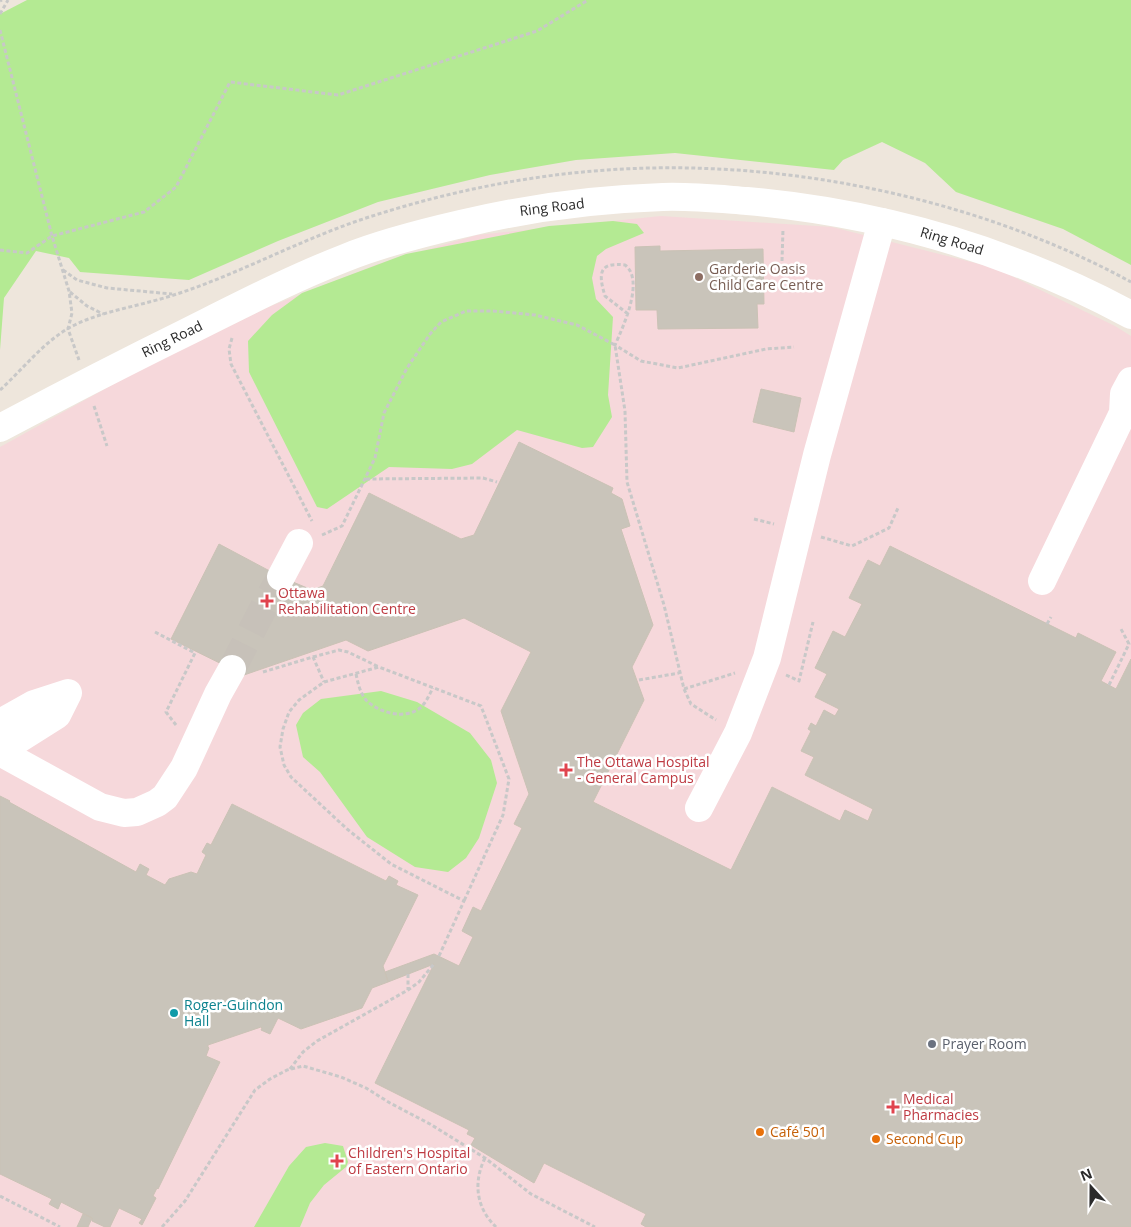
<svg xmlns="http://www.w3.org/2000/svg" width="1131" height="1227" viewBox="0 0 1131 1227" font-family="'Open Sans',sans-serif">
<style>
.medical{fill:#f6d8db}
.green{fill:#b4ea93}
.building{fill:#c9c4ba;stroke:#cac2b5}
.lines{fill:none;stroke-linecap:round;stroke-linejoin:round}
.minor-tunnel{stroke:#c7c1b9;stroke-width:28;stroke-dasharray:28 14;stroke-linecap:butt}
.path{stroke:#c8c8c8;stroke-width:3;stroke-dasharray:4 2.5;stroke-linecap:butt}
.minor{stroke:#fff;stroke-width:28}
.education-dot{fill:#8d6e63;stroke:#fff;stroke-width:2}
.health-dot{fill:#e0444e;stroke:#fff;stroke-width:2}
.culture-dot{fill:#0f9aa8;stroke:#fff;stroke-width:2}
.worship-dot{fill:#6b7280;stroke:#fff;stroke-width:2}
.food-dot{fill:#e8710a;stroke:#fff;stroke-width:2}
.labels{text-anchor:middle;stroke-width:5;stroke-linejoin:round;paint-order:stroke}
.street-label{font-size:14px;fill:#2b2b2b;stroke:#fff}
.education-label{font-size:14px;fill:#785e54;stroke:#fff;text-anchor:start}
.health-label{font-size:14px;fill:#be3a42;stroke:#fff;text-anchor:start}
.culture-label{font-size:14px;fill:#0d838f;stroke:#fff;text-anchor:start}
.worship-label{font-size:14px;fill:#5b616d;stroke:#fff;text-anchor:start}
.food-label{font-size:14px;fill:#c56008;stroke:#fff;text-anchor:start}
</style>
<rect width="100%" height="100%" fill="#eee6dc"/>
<polygon class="medical" points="661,216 832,227 995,268 1115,326 1131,336 1131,1227 0,1227 0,447 132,374 271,306 378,264 477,235"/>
<g class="green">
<polygon points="27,0 1131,0 1131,265 1063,229 956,192 925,163 882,142 843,160 834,170 675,153 576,160 490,175 378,202 278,241 189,280 80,272 69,258 36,251 4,298 0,350 0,14"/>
<polygon points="613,221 637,224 644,233 606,249 597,256 592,278 596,299 613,317 608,395 612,417 593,447 582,448 517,430 472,464 452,469 389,467 327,509 317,507 249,372 248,341 272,315 302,293 406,254 549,226"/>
<polygon points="381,691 417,702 470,733 491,760 497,783 479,838 466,858 448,872 415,867 367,837 320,772 303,757 296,725 303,713 321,699"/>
<polygon points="325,1143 343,1146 348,1162 346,1167 324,1185 310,1203 300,1227 254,1227 289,1166 306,1147"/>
</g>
<g class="building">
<polygon points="660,246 660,251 763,249 764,304 757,304 758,328 658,329 657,310 636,310 635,247"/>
<polygon points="761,389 801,398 794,432 753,422"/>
<polygon points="519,442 613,488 611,493 622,499 630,526 621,529 653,625 632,667 644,700 593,802 731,870 772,787 840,821 845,810 868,821 873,809 805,775 814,757 801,751 811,731 808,729 811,723 816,726 824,710 835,716 839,709 815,697 827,674 815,668 833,631 845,637 862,604 849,598 868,560 880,566 890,546 1076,638 1078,633 1116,652 1101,681 1116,689 1131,659 1131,1227 646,1227 641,1224 646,1214 544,1163 534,1183 471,1145 475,1138 467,1134 469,1130 375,1083 434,964 388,982 385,972 434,954 459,966 473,937 462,931 473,907 481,911 522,828 514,824 529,794 501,711 531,652 464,618 368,651 346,640 244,675 171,639 219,544 281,577 312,590 323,586 369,493 461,539 474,535"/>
<polygon points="0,796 10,801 9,802 136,872 140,864 149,869 146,875 165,885 169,879 191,872 197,874 206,855 202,852 207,843 211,845 232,804 386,881 389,876 398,881 396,885 418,895 383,966 388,982 372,988 362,1008 301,1029 278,1018 270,1034 261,1030 262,1028 261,1027 208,1045 208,1047 209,1048 206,1056 220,1062 158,1189 157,1188 153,1196 156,1198 142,1225 139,1223 142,1219 119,1208 110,1227 105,1227 92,1221 92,1218 61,1202 58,1209 49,1204 52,1199 0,1174"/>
<polygon points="83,1214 92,1218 88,1227 77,1227"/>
</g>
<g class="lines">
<polyline class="minor-tunnel" points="232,669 267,601 281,577"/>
<g class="path">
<polyline points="0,1 2,0"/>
<polyline points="0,14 8,0"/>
<polyline points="0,30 52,236 69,291 72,313 68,329 79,360"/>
<polyline points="0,250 27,253 52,236 144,212 176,187 230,82 338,95 537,31 588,0"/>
<polyline points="782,261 783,229"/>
<polyline points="63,270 77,280 107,288 172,294"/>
<polyline points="70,292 87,306 103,314"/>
<path d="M628,314l-23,-18c-7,-23 -6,-34 20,-31 20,15 -2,62 -10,80l26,16 37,7 88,-19 28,-2"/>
<polyline points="232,338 229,349 231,364 312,521"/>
<path d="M0,390c22,-20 41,-45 67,-61 26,-15 57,-20 86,-28 27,-7 53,-17 79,-28 43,-18 84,-38 128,-53 72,-24 148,-41 223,-48 182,-18 387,22 548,110"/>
<polyline points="94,406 107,446"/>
<polyline points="366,479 483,478 497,482"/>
<polyline points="754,519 774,524"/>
<polyline points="322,535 342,526 375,458 384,413 407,368 430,334 441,322 466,311 493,311 535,315 577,325 615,345 625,411 627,482 664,605 684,689 691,704 716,720"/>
<polyline points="821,537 852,546 889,528 898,508"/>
<polyline points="1047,624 1051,617"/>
<polyline points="155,632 195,653 166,712 176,725"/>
<polyline points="313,657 339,650 348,652 379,667"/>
<polyline points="263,672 313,657 324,682"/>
<path d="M356,674c2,9 4,19 10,26 13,13 39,20 54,8 6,-5 9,-13 13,-20"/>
<polyline points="786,675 799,681 813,622"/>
<polyline points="639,680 679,673"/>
<polyline points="1109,685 1129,644 1121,629"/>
<polyline points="684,689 735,673"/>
<polyline points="439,956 464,901 391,864 347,829 291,777 284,765 280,747 283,729 289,712 299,700 324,682 379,667 481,706 509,779 503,815 464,901"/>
<polyline points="408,974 408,990"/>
<polyline points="290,1069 303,1052 317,1041 408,990 419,982 434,964"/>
<path d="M485,1158c-12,24 -9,50 11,69"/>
<polyline points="0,1196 60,1227"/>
<polyline points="162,1227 185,1201 255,1090 270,1079 287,1070 303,1066 341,1077 366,1088 390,1103 430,1124 485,1158 531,1194 595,1227"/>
</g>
<g class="minor">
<path d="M0,428c62,-33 124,-65 187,-96 52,-26 104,-53 158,-74 37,-15 77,-25 116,-34 67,-16 133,-25 202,-27 28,-1 57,2 84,4 135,12 265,50 384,114"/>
<polyline points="281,577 299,543"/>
<polyline points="1042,581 1123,413 1124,394 1131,381"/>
<polyline points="0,723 34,704 68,693 57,715 0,751"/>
<polyline points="0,752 100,807 124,813 137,812 157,803 165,797 184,768 218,694 232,669"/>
<polyline points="699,808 738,733 767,658 817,455 882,222"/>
</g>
</g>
<circle class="education-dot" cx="699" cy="277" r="5"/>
<g class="health-dot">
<path d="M264.5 593.5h5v5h5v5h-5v5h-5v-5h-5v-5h5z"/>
<path d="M563.5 762.5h5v5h5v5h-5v5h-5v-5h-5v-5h5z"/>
<path d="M890.5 1099.5h5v5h5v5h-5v5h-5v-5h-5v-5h5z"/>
<path d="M334.5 1153.5h5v5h5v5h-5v5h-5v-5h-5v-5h5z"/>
</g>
<circle class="culture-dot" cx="174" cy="1013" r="5"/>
<circle class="worship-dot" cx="932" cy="1044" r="5"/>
<g class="food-dot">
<circle cx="760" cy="1132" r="5"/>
<circle cx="876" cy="1139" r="5"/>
</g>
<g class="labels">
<g class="street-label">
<text transform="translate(552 207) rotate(-7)" y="5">Ring Road</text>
<text transform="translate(952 241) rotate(17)" y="5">Ring Road</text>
<text transform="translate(172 339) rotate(-26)" y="5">Ring Road</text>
</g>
<g class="education-label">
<text x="709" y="274">Garderie Oasis<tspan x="709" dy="16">Child Care Centre</tspan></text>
</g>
<g class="health-label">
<text x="278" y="598">Ottawa<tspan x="278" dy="16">Rehabilitation Centre</tspan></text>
<text x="577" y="767">The Ottawa Hospital<tspan x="577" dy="16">- General Campus</tspan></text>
<text x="903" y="1104">Medical<tspan x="903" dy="16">Pharmacies</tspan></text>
<text x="348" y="1158">Children's Hospital<tspan x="348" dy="16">of Eastern Ontario</tspan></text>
</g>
<g class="culture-label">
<text x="184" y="1010">Roger-Guindon<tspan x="184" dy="16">Hall</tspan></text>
</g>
<g class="worship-label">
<text x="942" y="1049">Prayer Room</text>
</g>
<g class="food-label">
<text x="770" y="1137">Café 501</text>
<text x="886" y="1144">Second Cup</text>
</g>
</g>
<g transform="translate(1091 1187) rotate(339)" stroke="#ffffff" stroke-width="4" paint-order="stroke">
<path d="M0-4L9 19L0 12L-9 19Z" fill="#2b2b2b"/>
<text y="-8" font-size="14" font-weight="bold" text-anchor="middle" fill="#2b2b2b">N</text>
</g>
</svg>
